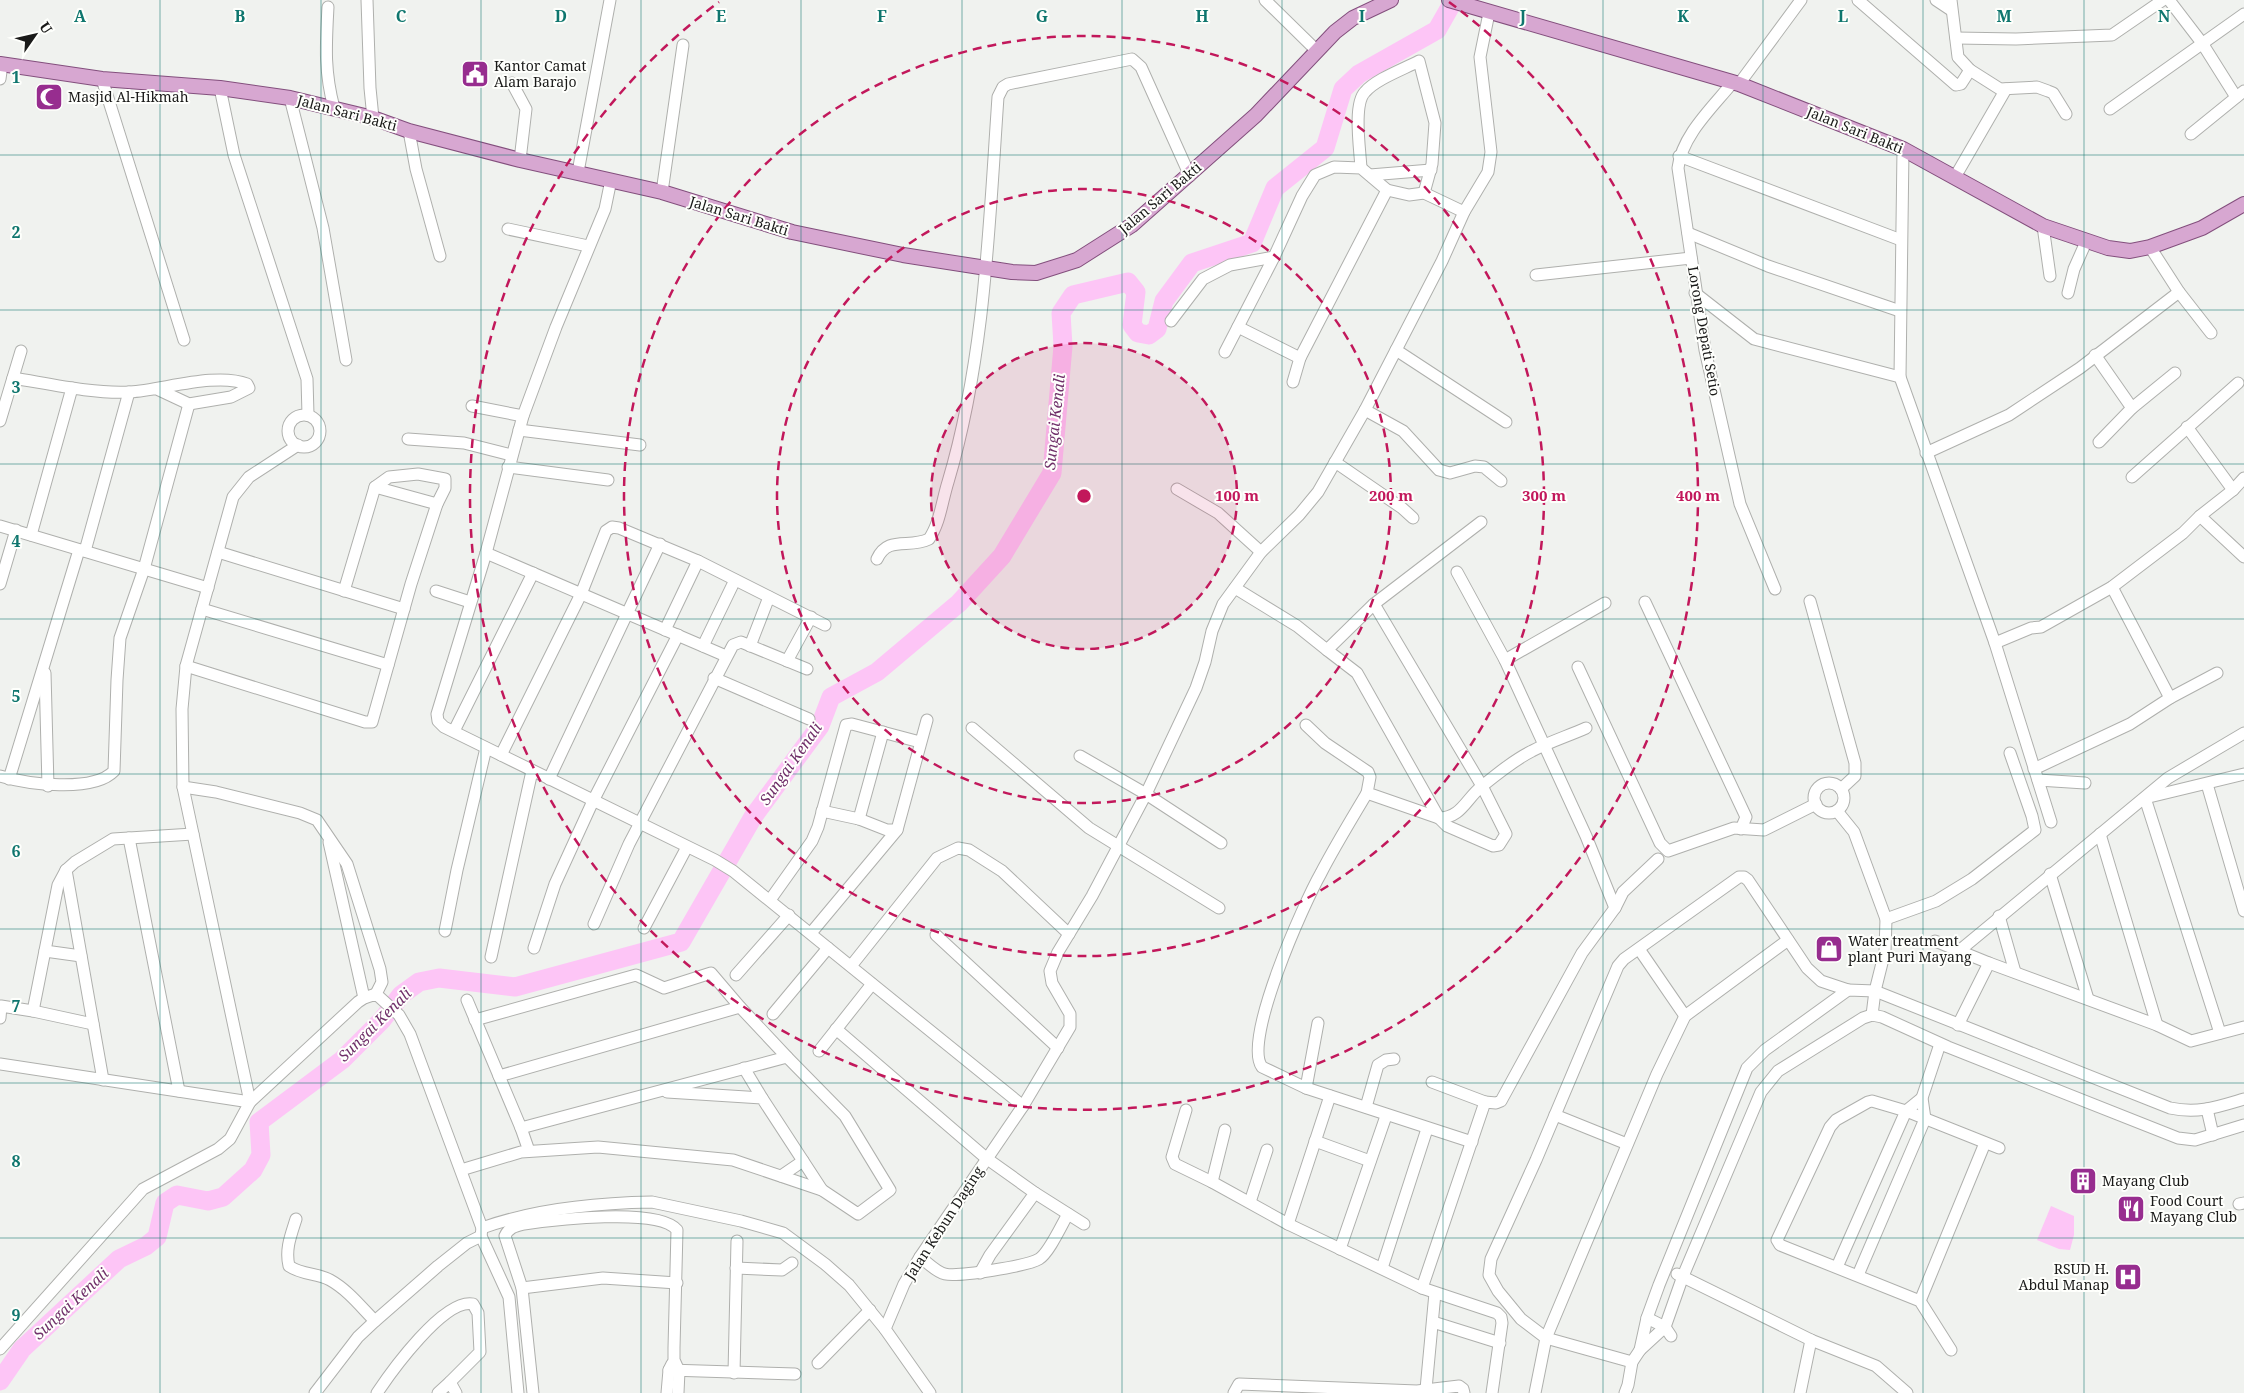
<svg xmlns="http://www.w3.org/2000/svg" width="2244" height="1393" viewBox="0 0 2244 1393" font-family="'Noto Serif',serif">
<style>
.water{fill:#fdc5f6}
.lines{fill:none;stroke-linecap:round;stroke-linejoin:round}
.river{stroke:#fdc5f6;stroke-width:19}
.minor-casing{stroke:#afb0ad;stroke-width:13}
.major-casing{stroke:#834f7d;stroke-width:16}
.minor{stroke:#fff;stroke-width:11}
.major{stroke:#d7a7d1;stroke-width:14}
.grid{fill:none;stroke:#0f766e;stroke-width:1;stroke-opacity:0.55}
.ring{fill:none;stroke:#c2185b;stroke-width:2.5;stroke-dasharray:9 6}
.labels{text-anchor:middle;stroke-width:4;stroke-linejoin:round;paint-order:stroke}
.poi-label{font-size:14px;fill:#1a1a19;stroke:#fefffc;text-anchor:start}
.street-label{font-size:14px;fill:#1a1a19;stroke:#fefffc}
.water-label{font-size:15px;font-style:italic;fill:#70306a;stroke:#fefffc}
.grid-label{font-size:16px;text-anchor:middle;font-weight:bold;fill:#0f766e;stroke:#fefffc;stroke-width:4;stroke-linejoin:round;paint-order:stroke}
.centre{fill:#c2185b;stroke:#fefffc;stroke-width:2.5}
.ring-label{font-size:15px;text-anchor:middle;font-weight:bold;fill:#c2185b;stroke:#fefffc;stroke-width:4;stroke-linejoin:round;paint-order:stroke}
</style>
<rect width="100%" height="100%" fill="#f0f2ef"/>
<polygon class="water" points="2051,1206 2074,1216 2074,1235 2070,1250 2059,1249 2037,1240"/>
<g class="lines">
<polyline class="river" points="0,1381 22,1349 119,1259 146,1246 157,1237 165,1203 177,1195 208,1201 223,1197 253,1170 261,1155 259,1122 342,1060 382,1020 401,995 419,982 439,978 515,987 681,942 753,817 820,726 831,697 877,672 959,603 1002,556 1052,473 1063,346 1061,313 1073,295 1128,282 1136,292 1132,325 1138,333 1149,335 1157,329 1164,301 1192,263 1252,243 1275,188 1325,148 1343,89 1359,74 1437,30 1454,0"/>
<g class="minor-casing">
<g id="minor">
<polyline points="367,0 370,88 373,118"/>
<polyline points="1265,0 1316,50"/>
<polyline points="1858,0 1956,85 1961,84 1970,70 2000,89 2037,87 2048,91 2053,93 2066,114"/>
<polyline points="1936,0 1951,10"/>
<polyline points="1951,0 1958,57 1970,70"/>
<polyline points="2169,0 2202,43 2236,97"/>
<path d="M328,7c-2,38 -4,63 6,101"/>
<polyline points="1956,38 2016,39 2112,35 2163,0"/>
<polyline points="0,79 2,64"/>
<polyline points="102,79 184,340"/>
<path d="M1733,82c-20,25 -51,53 -55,86l27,182 35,154 35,85"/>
<polyline points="512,83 526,109 520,160"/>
<polyline points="1739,84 1801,0"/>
<polyline points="220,88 234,155 307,379 308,415"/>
<polyline points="290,98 323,228 346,360"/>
<polyline points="2110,109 2244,14"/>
<polyline points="409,131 416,169 440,256"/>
<polyline points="2191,134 2244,91"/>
<polyline points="1903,149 1900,377 1995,643 2051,822"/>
<polyline points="1679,156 1901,240"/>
<path d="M1361,168c-1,-18 -8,-64 4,-76 11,-13 39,-23 54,-31l16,62 -3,41 -8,29"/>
<polyline points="578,172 610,0"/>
<polyline points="1370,175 1431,170"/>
<polyline points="1955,177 2006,89"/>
<polyline points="611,180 605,209 556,327 523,416 486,553 437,714 438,721 444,727 715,860 733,871 1023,1106"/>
<polyline points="662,192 683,45"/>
<polyline points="2043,226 2050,276"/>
<polyline points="508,229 588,246"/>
<polyline points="1688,233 1768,266 1900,311"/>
<polyline points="2150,247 2179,292 2211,333"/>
<polyline points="1536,275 1691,258"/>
<polyline points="1695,293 1754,339 1900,377"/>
<polyline points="2068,293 2074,269 2086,242"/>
<polyline points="1171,321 1203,279 1230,265 1274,257"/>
<polyline points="1238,327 1300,358"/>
<polyline points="1396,350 1506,422"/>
<polyline points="1225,352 1274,257 1302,196 1315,175 1334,167 1361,168 1387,190 1409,195 1424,193 1464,212"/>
<polyline points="2095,355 2132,408 2099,442"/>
<path d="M13,378c37,6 80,16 117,14 33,-2 86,-20 117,-8l2,4 -18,9 -42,7 -32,-15"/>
<polyline points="1293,382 1300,358 1387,190"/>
<polyline points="472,406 523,416"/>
<polyline points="2132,408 2175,373"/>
<polyline points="1365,410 1403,431 1439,470 1450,473 1475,466 1484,467 1501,481"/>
<circle cx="304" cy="431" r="16"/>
<polyline points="0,421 21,351"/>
<polyline points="2187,427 2233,490"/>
<polyline points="519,430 640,445"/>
<polyline points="408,439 464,443 511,455"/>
<polyline points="1926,453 2009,415 2080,368 2179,292"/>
<polyline points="1335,462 1402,508 1413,518"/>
<polyline points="508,467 608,480"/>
<polyline points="2132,477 2238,383"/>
<polyline points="1177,489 1218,513 1261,552"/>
<polyline points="2200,516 2244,557"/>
<polyline points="0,526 208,588"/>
<polyline points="31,535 72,388"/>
<polyline points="85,551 129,392"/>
<polyline points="218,552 404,609"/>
<polyline points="486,553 726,656"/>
<path d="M877,559c11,-24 32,-10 52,-20 11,-16 13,-38 19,-57 37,-124 41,-256 50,-385l5,-10 5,-3 124,-25 9,8 49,109"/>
<polyline points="1457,572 1505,660 1586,836 1615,908"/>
<polyline points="0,584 16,530"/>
<polyline points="2112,587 2170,698"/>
<polyline points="1235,588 1297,626 1327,650 1374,604 1481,522"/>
<polyline points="344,591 375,487 437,504"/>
<polyline points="436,591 470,602"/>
<polyline points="1810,601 1855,763 1855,776 1841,789"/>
<polyline points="1645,602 1746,817 1741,829"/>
<polyline points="202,609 388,665"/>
<polyline points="665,630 698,561"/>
<polyline points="1995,643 2031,628 2041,627 2112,587 2183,533 2200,516 2233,490 2244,478"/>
<polyline points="703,646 735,580"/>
<polyline points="750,646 769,597"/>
<polyline points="1327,650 1357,673 1439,818 1447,826 1493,846 1499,845 1506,834 1482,786 1374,604"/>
<polyline points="1505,660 1605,603"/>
<polyline points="787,661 811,617"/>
<polyline points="186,666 365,722 372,722 411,584 437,504 445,488 445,479 418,474 389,477 375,487"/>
<polyline points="1578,667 1660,843 1668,851 1734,828 1764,830 1816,804"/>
<polyline points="45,673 48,786"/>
<polyline points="714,678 809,719"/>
<path d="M1306,725l19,18 43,29 2,5 -3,16 72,25c22,0 27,-19 42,-31 16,-13 33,-27 51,-36 17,-9 36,-15 54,-23"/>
<polyline points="972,728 1089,828 1219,908"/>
<polyline points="454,731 533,573"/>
<polyline points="501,755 581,594 606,531 612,527 619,528 698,561 825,625"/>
<polyline points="1080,756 1146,794 1221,843"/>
<polyline points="2034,769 2130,724 2170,698 2217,673"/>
<path d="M0,776c27,8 93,17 114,-5l3,-91 3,-42 24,-69 45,-165"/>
<polyline points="9,779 79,550"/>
<polyline points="549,779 660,544"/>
<polyline points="2038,780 2085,783"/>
<circle cx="1829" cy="798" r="15"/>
<polyline points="2207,784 2244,911"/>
<polyline points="183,787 216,792 300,813 317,820 347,864 380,969 382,982 376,994"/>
<path d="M1367,793c-16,27 -32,53 -46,80 -17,30 -79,168 -59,194l44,21 166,54"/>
<polyline points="822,811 859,819 887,830 897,830"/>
<polyline points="1837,811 1854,832 1886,919 1885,951 1875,991 1872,1015"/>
<polyline points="859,819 883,732"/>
<polyline points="2100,834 2157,1025"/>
<polyline points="129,838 179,1091"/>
<polyline points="329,842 364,998"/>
<polyline points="66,870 103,1080"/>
<polyline points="2050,874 2088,999"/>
<polyline points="770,900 812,841 818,827 846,725 852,724 920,742"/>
<polyline points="1999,916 2015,972"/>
<polyline points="1886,919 1936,901 1972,879 2035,830 2032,816 2010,753"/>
<polyline points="594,924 629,844 733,645 741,642 807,669"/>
<polyline points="644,928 687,847"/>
<polyline points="445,931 457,870 486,748"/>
<polyline points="811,933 897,830 927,720"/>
<polyline points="936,935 1058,1048"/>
<polyline points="1935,941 1989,963 2157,1025 2191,1041 2244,1027"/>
<polyline points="534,948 555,884 593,801 678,635"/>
<polyline points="1639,949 1685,1016"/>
<polyline points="45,951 81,956"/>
<polyline points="1959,951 2168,778 2244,733"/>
<polyline points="491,957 532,771"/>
<polyline points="851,966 937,858 958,848 969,850 1002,871 1069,934"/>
<polyline points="736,975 789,915"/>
<polyline points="467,1000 521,1128"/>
<polyline points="33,1011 93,1024"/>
<polyline points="773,1014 828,948"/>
<polyline points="0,1018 1,1006 33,1011 58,885 66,870 75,862 113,839 193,834"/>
<polyline points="475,1020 636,975 664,988 711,973 740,1007"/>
<polyline points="1958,1025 1989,963"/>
<polyline points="836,1029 986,1158 1035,1193 990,1255 980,1273"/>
<polyline points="2220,1033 2145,798 2244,774"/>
<polyline points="819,1051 872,984"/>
<polyline points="0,1064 250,1102 358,1002 364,998 376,994 399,1015 410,1034 482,1228 481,1236 509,1297 518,1393"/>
<polyline points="744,1068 762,1098"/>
<polyline points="499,1076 740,1007 787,1057"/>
<polyline points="1432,1082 1485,1102"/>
<polyline points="1306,1088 1318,1023"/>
<polyline points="667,1092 762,1098 822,1190"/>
<polyline points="1366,1107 1378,1065 1386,1060 1394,1059"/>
<polyline points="2207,1109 2213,1135"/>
<polyline points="1186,1110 1172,1157 1175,1164 1212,1182 1288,1224 1422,1288 1497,1313 1501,1317 1502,1323 1492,1393"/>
<polyline points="1555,1115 1627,1144"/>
<polyline points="1315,1141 1370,1161"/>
<polyline points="461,1170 521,1152 598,1147 733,1160 822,1190 858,1214 890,1190 845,1116 787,1057 521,1128 529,1151"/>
<polyline points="781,1176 803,1161"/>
<polyline points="1212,1182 1225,1130"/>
<polyline points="1035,1193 1084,1224"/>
<polyline points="1250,1202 1267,1150"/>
<polyline points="2239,1204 2244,1203"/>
<path d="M296,1219c-5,16 -11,30 -7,47 13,9 28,7 41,14 18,10 31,27 45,41"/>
<polyline points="1288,1224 1330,1096"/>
<path d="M482,1228c53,-19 113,-25 170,-26l89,19 42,12 42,31 24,21 36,44"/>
<polyline points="1340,1249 1386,1116"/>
<path d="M920,1257c7,5 16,15 25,17 14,3 82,-8 94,-15 10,-6 23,-35 29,-45"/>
<polyline points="1837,1267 1906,1111 1922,1098"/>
<polyline points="736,1268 782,1270 792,1263"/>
<polyline points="1382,1268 1427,1129"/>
<polyline points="1677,1274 1811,1340 1876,1366 1907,1393"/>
<polyline points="1858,1275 1925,1119 1922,1098 1940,1044"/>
<polyline points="522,1288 603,1278 677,1283"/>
<polyline points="1422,1288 1485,1102 1496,1103 1501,1101 1582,953 1615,908 1623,892 1658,859"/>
<polyline points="1920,1301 1985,1143"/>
<polyline points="1647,1318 1665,1327 1671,1336"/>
<polyline points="1433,1322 1500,1343"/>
<polyline points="0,1349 143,1189 218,1149 230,1139 250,1102 183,787 182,709 186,666 233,497 249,477 298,445"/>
<path d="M1640,1350l7,-32 12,-33 88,-217 18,-18 83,-60 27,1 295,117c28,6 47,-1 74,-9"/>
<polyline points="1951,1350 1920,1301 1780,1245 1777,1240 1830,1127 1836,1120 1868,1102 1872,1101 1906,1111 1999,1148"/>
<polyline points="1632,1362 1546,1338 1521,1319 1498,1291 1489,1275 1491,1259 1536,1160 1618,966 1624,959 1739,877 1744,877 1748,880 1807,968 1821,981 1848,990"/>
<polyline points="818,1363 870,1310"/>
<polyline points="669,1370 795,1374"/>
<polyline points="734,1373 737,1241"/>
<polyline points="1426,1389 1435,1293"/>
<polyline points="315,1393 358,1337 375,1321 438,1266 467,1243 481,1236"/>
<path d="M377,1393c14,-21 67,-95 96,-89l5,9 2,39 -30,30"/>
<polyline points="438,1393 450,1382 456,1393"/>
<path d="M533,1393l-11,-105 -17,-52c4,-9 11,-10 19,-12 29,-4 135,-17 153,6l-3,118v12l5,11 -1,22"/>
<polyline points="667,1393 669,1370 672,1364"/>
<polyline points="930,1393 885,1329 904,1284 920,1257 1023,1106 1070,1027 1070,1014 1052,983 1050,971 1058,952 1092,896 1146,794 1196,688 1205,662 1212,631 1223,604 1261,552 1299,515 1318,492 1365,410 1442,261 1464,212 1488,172 1491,152 1480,57 1489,13"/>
<polyline points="1234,1393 1239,1384 1417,1391 1459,1386 1463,1389 1464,1393"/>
<polyline points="1535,1393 1546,1338 1657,1074 1685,1016 1788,940"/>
<polyline points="1625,1393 1628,1385 1632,1362 1640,1350 1665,1327 1683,1276 1761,1092 1778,1071 1863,1018 1872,1015 1882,1017 1948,1047 2178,1138 2195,1140 2244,1125"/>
<polyline points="1800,1393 1811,1340"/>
</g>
</g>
<g class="major-casing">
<g id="major">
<polyline points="1449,0 1739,84 1903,149 2043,226 2108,248 2130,251 2150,247 2202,228 2244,204"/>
<polyline points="0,64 102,79 220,88 290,98 373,118 409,131 520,160 662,192 792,232 903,255 1012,272 1036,273 1077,260 1132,225 1256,115 1335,32 1353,18 1391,0"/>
</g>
</g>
<use href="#minor" class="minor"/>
<use href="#major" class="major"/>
</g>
<path class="grid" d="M160,0v1393M321,0v1393M481,0v1393M641,0v1393M801,0v1393M962,0v1393M1122,0v1393M1282,0v1393M1443,0v1393M1603,0v1393M1763,0v1393M1923,0v1393M2084,0v1393M0,155h2244M0,310h2244M0,464h2244M0,619h2244M0,774h2244M0,929h2244M0,1083h2244M0,1238h2244"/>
<circle cx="1084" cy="496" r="153" fill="#c2185b" fill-opacity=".12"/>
<g class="ring">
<circle cx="1084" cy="496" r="153"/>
<circle cx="1084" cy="496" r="307"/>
<circle cx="1084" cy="496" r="460"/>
<path d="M1449 2A614 614 0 1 1 719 2"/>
</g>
<defs>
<g id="civic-square" transform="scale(1.4375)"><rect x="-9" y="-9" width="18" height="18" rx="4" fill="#972d8f" stroke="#fefffc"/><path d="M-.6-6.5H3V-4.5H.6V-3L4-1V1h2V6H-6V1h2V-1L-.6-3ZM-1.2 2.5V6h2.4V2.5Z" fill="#fff"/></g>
<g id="mosque-square" transform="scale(1.4375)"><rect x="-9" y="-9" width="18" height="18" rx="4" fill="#972d8f" stroke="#fefffc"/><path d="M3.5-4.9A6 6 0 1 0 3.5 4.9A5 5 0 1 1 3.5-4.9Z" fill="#fff"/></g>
<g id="shop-square" transform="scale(1.4375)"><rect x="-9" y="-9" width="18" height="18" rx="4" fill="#972d8f" stroke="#fefffc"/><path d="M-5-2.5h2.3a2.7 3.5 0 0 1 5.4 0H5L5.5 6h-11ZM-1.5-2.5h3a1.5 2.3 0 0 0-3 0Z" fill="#fff"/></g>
<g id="building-square" transform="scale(1.4375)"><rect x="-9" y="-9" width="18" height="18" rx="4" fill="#972d8f" stroke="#fefffc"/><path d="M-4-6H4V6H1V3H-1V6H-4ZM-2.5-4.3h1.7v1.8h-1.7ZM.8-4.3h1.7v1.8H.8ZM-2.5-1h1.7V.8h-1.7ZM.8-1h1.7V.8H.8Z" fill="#fff"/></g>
<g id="restaurant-square" transform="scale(1.4375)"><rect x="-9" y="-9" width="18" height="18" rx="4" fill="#972d8f" stroke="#fefffc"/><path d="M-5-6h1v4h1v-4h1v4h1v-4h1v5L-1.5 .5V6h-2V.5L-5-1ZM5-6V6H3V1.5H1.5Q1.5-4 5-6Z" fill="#fff"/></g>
<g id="hospital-square" transform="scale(1.4375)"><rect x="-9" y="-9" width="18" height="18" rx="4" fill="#972d8f" stroke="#fefffc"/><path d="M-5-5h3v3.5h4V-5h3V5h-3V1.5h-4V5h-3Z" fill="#fff"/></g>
</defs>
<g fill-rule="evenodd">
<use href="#civic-square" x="475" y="74"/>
<use href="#mosque-square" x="49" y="97"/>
<use href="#shop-square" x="1829" y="949"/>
<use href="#building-square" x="2083" y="1181"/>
<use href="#restaurant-square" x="2131" y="1209"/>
<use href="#hospital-square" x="2128" y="1277"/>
</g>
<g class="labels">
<g class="poi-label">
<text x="494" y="71">Kantor Camat<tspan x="494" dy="16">Alam Barajo</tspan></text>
<text x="68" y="102">Masjid Al-Hikmah</text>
<text x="1848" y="946">Water treatment<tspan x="1848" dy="16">plant Puri Mayang</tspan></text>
<text x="2102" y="1186">Mayang Club</text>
<text x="2150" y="1206">Food Court<tspan x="2150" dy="16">Mayang Club</tspan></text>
<text x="2109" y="1274" text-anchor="end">RSUD H.<tspan x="2109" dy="16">Abdul Manap</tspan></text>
</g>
<g class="street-label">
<text transform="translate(347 113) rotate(15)" y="5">Jalan Sari Bakti</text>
<text transform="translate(1855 130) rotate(22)" y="5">Jalan Sari Bakti</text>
<text transform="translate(1160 198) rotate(-40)" y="5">Jalan Sari Bakti</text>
<text transform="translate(739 216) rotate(17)" y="5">Jalan Sari Bakti</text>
<text transform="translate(1704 331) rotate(80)" y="5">Lorong Depati Setio</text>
<text transform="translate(944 1223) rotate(-57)" y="5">Jalan Kebun Daging</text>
</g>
<g class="water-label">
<text transform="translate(1055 422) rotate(-84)" y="5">Sungai Kenali</text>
<text transform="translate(791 764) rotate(-55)" y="5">Sungai Kenali</text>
<text transform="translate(375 1025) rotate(-45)" y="5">Sungai Kenali</text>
<text transform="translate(71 1304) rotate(-43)" y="5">Sungai Kenali</text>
</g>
</g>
<g class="grid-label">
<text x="80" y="22">A</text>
<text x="240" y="22">B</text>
<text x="401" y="22">C</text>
<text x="561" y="22">D</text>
<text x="721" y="22">E</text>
<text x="882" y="22">F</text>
<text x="1042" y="22">G</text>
<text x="1202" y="22">H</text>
<text x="1362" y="22">I</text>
<text x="1523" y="22">J</text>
<text x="1683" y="22">K</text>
<text x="1843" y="22">L</text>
<text x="2004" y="22">M</text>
<text x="2164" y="22">N</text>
<text x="16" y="83">1</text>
<text x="16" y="238">2</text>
<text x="16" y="393">3</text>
<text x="16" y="547">4</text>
<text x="16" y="702">5</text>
<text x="16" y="857">6</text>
<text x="16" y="1012">7</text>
<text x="16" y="1167">8</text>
<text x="16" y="1321">9</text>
</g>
<circle cx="1084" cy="496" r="8" class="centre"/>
<g class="ring-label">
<text x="1237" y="501">100 m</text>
<text x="1391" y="501">200 m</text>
<text x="1544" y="501">300 m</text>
<text x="1698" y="501">400 m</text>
</g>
<g transform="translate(35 35) rotate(56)" stroke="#fefffc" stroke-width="4" paint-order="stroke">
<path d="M0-4L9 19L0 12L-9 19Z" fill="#1a1a19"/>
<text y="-8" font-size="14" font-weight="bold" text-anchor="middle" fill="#1a1a19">U</text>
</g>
</svg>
